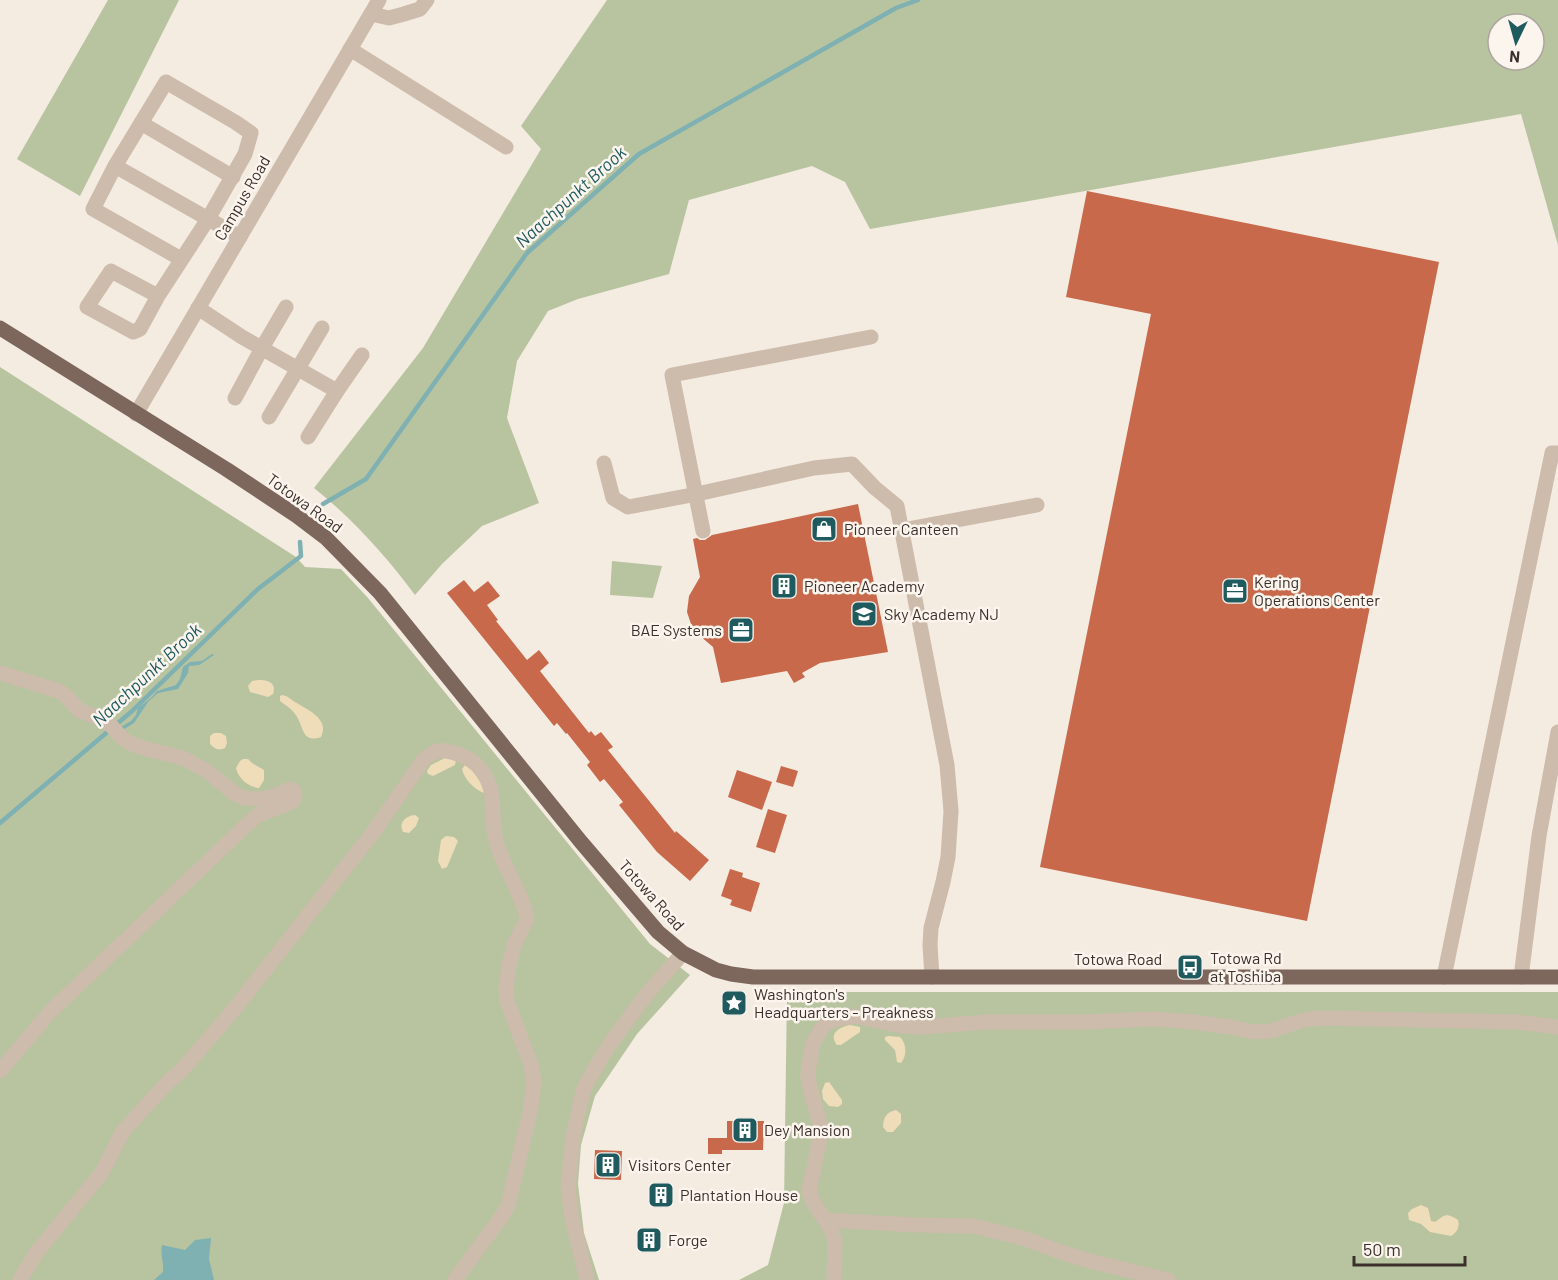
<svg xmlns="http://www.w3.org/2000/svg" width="1558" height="1280" viewBox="0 0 1558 1280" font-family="Barlow,sans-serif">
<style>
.green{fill:#b8c4a0;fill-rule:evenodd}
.sand{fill:#efdcb8}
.water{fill:#7fb0b2}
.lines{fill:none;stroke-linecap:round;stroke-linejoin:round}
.stream{stroke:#7fb0b2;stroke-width:4.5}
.building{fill:#c8694b}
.minor{stroke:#cdbbac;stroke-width:15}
.major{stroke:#7d675c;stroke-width:15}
.labels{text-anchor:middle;stroke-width:5;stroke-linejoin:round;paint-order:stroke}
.street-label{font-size:16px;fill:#3b302b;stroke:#fbf5ee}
.poi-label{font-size:16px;fill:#3b302b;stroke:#fbf5ee;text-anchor:start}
.water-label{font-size:18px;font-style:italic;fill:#1f5a5e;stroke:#fbf5ee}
</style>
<rect width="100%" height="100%" fill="#f4ebe1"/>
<g class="green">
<polygon points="108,0 179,0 80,196 17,159"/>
<path d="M607,0h951v245l-37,-131 -651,115 -25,-47 -33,-16 -123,34 -20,74 -91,25 -30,12 -31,50 -10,57 32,85 -57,23 -40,38 -27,31c-29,-39 -63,-77 -101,-107l109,-140 118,-199 -20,-23zM1498,24h36v36h-36z"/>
<polygon points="0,367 296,557 305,567 341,569 368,598 650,944 690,975 637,1034 595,1096 581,1145 578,1184 584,1233 599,1280 0,1280"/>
<polygon points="612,561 662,566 653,598 610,595"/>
<polygon points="787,992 1558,992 1558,1280 739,1280 768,1265 784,1203"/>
</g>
<g class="sand">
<path d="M258,680c9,0 19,2 15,14l-5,3 -18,-5 -2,-6 4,-5z"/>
<path d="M282,695c6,1 8,4 13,7 13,8 35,17 26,35 -20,7 -17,-12 -26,-23 -4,-6 -10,-9 -15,-13v-5z"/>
<path d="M214,733h7l5,3 1,7 -2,5c-7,3 -10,1 -15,-4v-8z"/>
<polygon points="449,756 456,760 455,765 433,776 428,774 427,771 431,765"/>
<path d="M243,759h5l4,4 12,7v10l-5,8c-11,-1 -21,-10 -23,-20l4,-7z"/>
<path d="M465,765h3l17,21 -1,7c-9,-3 -20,-14 -22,-24z"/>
<path d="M415,815l4,3 -3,8 -7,7 -6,-1c-5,-10 3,-16 12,-17z"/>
<polygon points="446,836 454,837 458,841 447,867 442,869 438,861 441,840"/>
<path d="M850,1025l10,2v5l-19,13h-4c-9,-11 2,-18 13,-20z"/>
<path d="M888,1036l12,1c7,7 7,19 1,26l-4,-1 -2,-12 -10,-10v-3z"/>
<polygon points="829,1082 842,1100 842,1104 838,1107 829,1106 823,1099 822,1091 825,1083"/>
<path d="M896,1110l5,4v9l-8,9h-6l-4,-5c0,-10 4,-15 13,-17z"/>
<path d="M1421,1205l7,3 3,13 4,1c10,-7 11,-10 23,-2 2,6 -1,13 -7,16l-21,-4 -9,-8 -12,-4 -1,-7 4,-4z"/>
</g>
<g class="water">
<polygon points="212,654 214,655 199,665 189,666 188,673 178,689 158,693 148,702 134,723 121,731 119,729 124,725 131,721 136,715 138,708 151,698 157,691 176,685 180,679 183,667 190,662 202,661"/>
<path d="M211,1238l-2,21 5,21h-60l9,-8c1,-10 -3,-17 -1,-27l23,5 10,-10z"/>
</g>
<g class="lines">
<g class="stream">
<polyline points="323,504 366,479 527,253 639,154 896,8 918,0"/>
<polyline points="0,823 131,712 258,589 301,556 300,542"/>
</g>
</g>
<g class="building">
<polygon points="1087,191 1439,262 1307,921 1040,867 1151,314 1066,297"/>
<polygon points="858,504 888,652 820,663 802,673 805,677 794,683 787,671 721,683 713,647 693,630 687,612 689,596 700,577 693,539 697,538 700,540 705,540 712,535"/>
<polygon points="464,580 474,592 488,581 500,596 487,605 498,620 496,621 527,660 539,650 549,663 540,671 589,733 591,731 595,736 601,732 613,747 608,750 675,833 676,831 709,860 690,881 657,852 619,805 623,802 604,779 600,782 587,765 590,762 567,733 566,734 557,723 554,726 447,593"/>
<polygon points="781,766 798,771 793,787 776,782"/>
<polygon points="737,770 772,782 762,810 728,797"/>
<polygon points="768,809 787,815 775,853 756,847"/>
<polygon points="730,869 743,873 742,877 760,883 751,912 730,905 732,900 721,896"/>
<polygon points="727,1121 764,1121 763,1150 722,1150 722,1154 708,1154 708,1138 727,1138"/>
<polygon points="595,1150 622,1151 621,1180 594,1179"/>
<polygon points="645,1229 656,1230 654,1251 643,1250"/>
</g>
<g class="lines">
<g class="minor">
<polyline points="371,14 389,18 404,14 420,9 427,0"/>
<polyline points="350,49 506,147"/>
<polyline points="141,123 233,177"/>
<polyline points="115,166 240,237"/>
<polyline points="158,296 111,271 87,307 133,332 140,329 158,296 208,219 245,154 251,133 235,122 166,82 115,166 93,209 181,259"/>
<polyline points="198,308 242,337 337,391"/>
<polyline points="235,398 262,348 286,307"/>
<polyline points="136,414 379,0"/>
<polyline points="269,417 322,328"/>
<polyline points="308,437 337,391 362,355"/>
<polyline points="604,463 613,498 628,507 697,494 814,468 852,464 875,488 897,506 947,765 951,811 948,857 943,882 931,928 930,945 932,977"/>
<polyline points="902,530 1037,505"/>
<polyline points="703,531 672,375 871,337"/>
<path d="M0,673l59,18 6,4 15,16 27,10 16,18 9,5 11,4 40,10 24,13 28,23 9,4 17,1 13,-3 16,-7 4,2c2,5 1,7 -2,11l-36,14 -206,196 -50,59"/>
<polyline points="1444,977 1552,453 1558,453"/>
<polyline points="1521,977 1539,836 1558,732"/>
<polyline points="825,1220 916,1225 974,1226 1026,1239 1055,1250 1090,1261 1168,1280"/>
<path d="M20,1280l16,-27 64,-78 8,-14 10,-21 7,-11 43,-47 12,-10 52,-60 143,-182 49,-71c13,-11 18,-10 34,-5 9,3 17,8 23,16 18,22 8,46 15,71 7,27 26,50 31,78l-13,26 -5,20 -3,22 1,14 24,64 3,16 -3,27 -23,98 -6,10 -47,64"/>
<polyline points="587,1280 572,1218 568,1187 573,1136 584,1088 607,1048 646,995 683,953"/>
<polyline points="834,1280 835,1241 831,1229 813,1202 809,1191 820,1138 820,1124 808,1079 808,1071 813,1043 822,1028 827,1023 837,1019 856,1016 901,1026 922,1027 987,1022 1083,1022 1153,1019 1193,1022 1231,1027 1254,1032 1271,1031 1303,1020 1320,1018 1516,1022 1558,1027"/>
</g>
<polyline class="major" points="0,328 226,469 297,516 326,538 380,593 581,842 658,932 683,953 716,970 731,974 753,977 1558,977"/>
</g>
<defs>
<g id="shop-square" transform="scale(1.35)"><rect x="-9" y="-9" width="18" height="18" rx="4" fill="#1f5a5e" stroke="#fbf5ee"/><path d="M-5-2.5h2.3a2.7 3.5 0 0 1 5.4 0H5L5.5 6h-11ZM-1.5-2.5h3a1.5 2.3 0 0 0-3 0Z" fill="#fff"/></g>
<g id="building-square" transform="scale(1.35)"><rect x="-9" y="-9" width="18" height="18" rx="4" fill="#1f5a5e" stroke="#fbf5ee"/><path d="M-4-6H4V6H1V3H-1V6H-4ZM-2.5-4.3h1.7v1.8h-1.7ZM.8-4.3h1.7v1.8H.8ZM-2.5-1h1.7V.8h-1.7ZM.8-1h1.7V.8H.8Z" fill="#fff"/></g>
<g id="office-square" transform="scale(1.35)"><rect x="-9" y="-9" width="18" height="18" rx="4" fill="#1f5a5e" stroke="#fbf5ee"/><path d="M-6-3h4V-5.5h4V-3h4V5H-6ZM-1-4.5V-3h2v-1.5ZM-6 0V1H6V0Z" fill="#fff"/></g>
<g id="school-square" transform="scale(1.35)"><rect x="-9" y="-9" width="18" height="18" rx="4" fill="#1f5a5e" stroke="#fbf5ee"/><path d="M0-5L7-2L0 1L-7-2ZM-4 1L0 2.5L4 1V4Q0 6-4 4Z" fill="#fff"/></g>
<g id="bus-square" transform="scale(1.35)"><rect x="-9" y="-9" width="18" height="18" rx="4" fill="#1f5a5e" stroke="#fbf5ee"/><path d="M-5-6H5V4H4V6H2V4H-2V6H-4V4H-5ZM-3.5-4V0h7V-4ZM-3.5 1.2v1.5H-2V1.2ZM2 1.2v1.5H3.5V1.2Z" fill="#fff"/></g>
<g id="sight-square" transform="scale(1.35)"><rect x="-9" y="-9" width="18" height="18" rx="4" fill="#1f5a5e" stroke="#fbf5ee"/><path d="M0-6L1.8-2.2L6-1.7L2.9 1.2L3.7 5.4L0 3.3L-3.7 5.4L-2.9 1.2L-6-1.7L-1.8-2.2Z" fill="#fff"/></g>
</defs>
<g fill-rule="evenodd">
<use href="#shop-square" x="824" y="529"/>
<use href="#building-square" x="784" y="586"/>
<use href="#office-square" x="1235" y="591"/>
<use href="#school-square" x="864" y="614"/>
<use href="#office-square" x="741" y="630"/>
<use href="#bus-square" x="1190" y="967"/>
<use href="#sight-square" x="734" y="1003"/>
<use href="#building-square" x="745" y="1130"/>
<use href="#building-square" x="608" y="1165"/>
<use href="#building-square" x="661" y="1195"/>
<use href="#building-square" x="649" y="1240"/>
</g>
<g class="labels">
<g class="street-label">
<text transform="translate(242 198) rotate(-60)" y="6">Campus Road</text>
<text transform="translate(305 503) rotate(36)" y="6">Totowa Road</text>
<text transform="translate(652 895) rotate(48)" y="6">Totowa Road</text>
<text x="1118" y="965">Totowa Road</text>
</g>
<g class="poi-label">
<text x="844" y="535">Pioneer Canteen</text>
<text x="1254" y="588">Kering<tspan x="1254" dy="18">Operations Center</tspan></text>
<text x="804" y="592">Pioneer Academy</text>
<text x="884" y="620">Sky Academy NJ</text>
<text x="722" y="636" text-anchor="end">BAE Systems</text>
<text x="1210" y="964">Totowa Rd<tspan x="1210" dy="18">at Toshiba</tspan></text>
<text x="754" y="1000">Washington's<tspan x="754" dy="18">Headquarters - Preakness</tspan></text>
<text x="764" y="1136">Dey Mansion</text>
<text x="628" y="1171">Visitors Center</text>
<text x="680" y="1201">Plantation House</text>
<text x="668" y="1246">Forge</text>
</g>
<g class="water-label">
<text transform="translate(571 197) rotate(-42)" y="6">Naachpunkt Brook</text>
<text transform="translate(147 675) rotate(-43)" y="6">Naachpunkt Brook</text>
</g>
</g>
<g transform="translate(1516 42) rotate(185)"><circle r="28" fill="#fbf5ee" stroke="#aea6a0" stroke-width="1.5"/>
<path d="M0-4.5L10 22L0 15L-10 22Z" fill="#1f5a5e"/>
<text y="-9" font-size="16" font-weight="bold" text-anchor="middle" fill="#3b302b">N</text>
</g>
<path d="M1354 1256v9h111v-9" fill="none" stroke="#3b302b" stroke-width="3"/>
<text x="1363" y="1256" font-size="18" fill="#3b302b" stroke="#fbf5ee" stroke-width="4.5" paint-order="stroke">50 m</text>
</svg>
